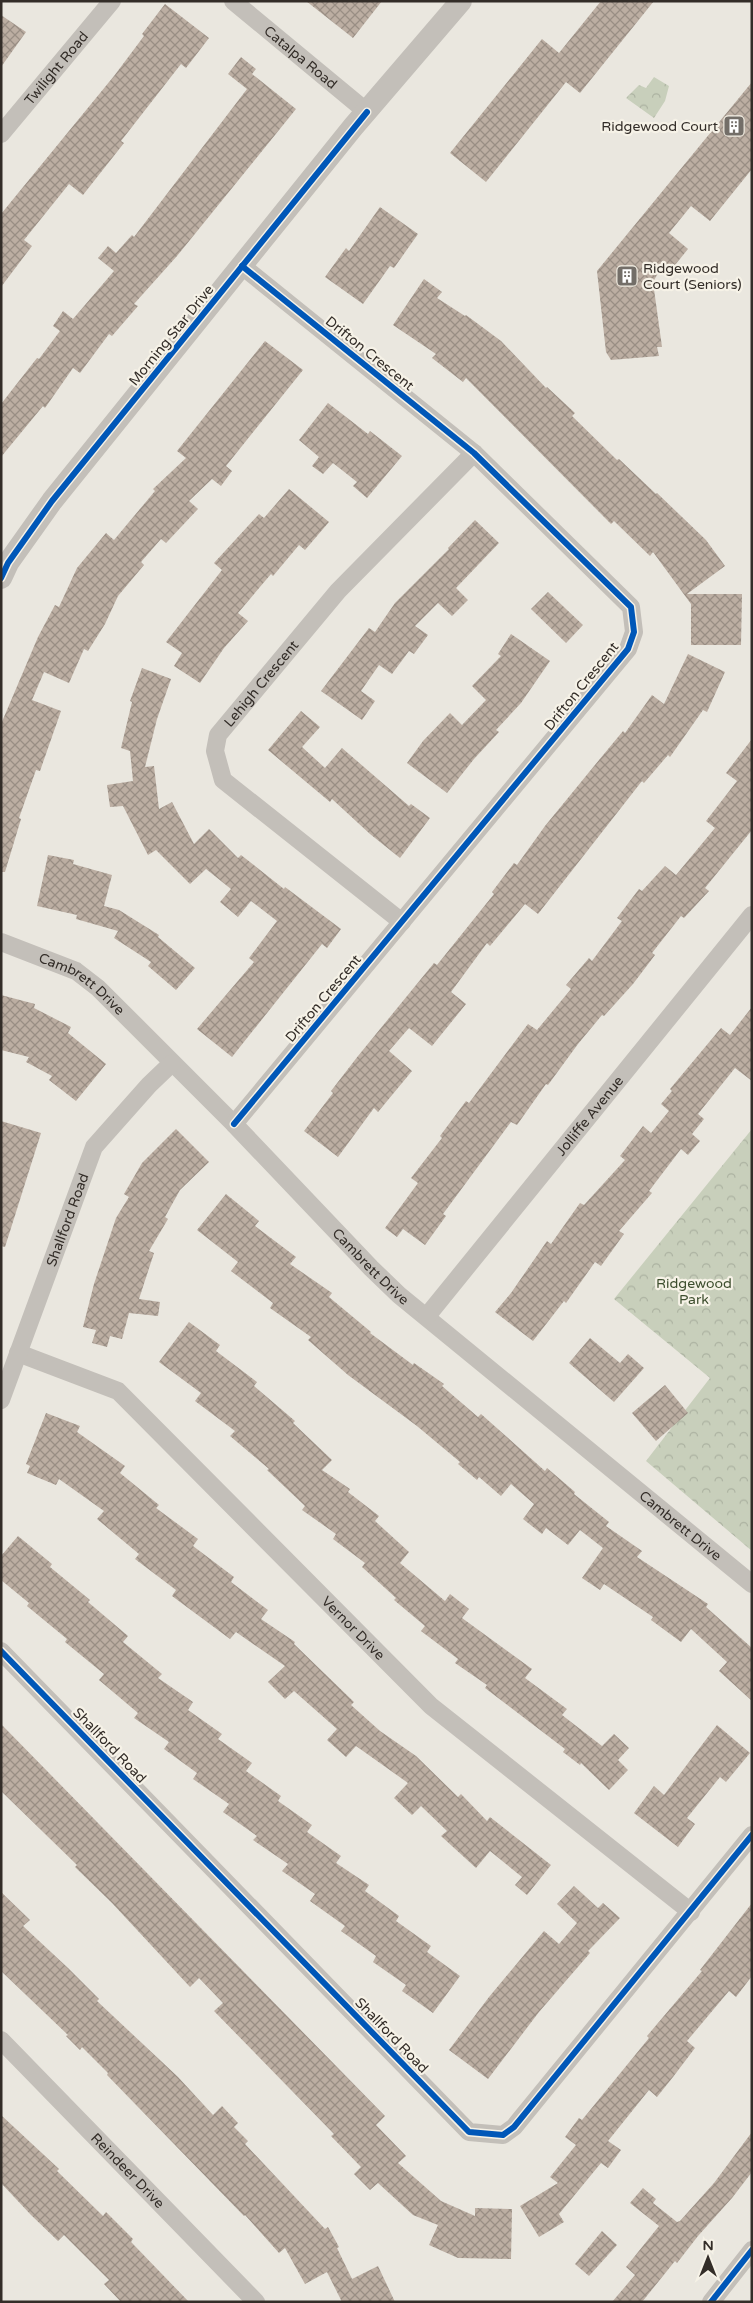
<svg xmlns="http://www.w3.org/2000/svg" width="753" height="2303" viewBox="0 0 753 2303" font-family="'Varela Round',sans-serif">
<style>
.forest{fill:url(#forest-crowns)}
.building{fill:url(#building-cross-hatch)}
.lines{fill:none;stroke-linecap:round;stroke-linejoin:round}
.minor{stroke:#c3bfb9;stroke-width:18}
.tertiary{stroke:#c3bfb9;stroke-width:22}
.cycleway-casing{stroke:#f6f2e7;stroke-width:9}
.cycleway{stroke:#0057b8;stroke-width:6}
.labels{text-anchor:middle;stroke-width:4.5;stroke-linejoin:round;paint-order:stroke}
.street-label{font-size:14px;fill:#332d28;stroke:#f6f2e7}
.poi-label{font-size:14px;fill:#332d28;stroke:#f6f2e7;text-anchor:end}
.park-label{font-size:14px;fill:#3d4e2e;stroke:#f6f2e7}
</style>
<defs>
<pattern id="forest-crowns" width="20" height="18" patternUnits="userSpaceOnUse" patternTransform="scale(1.25)"><rect width="20" height="18" fill="#c8cfbb"/><path d="M2 6a3 3 0 1 1 6 0M12 15a3 3 0 1 1 6 0" fill="none" stroke="#acb2a1"/></pattern>
<pattern id="building-cross-hatch" width="8" height="8" patternUnits="userSpaceOnUse" patternTransform="scale(1.25)"><rect width="8" height="8" fill="#bcaea2"/><path d="M0 0l8 8M0 8l8-8" fill="none" stroke="#998e84"/></pattern>
</defs>
<rect width="100%" height="100%" fill="#eae7df"/>
<g class="forest">
<polygon points="654,77 669,86 665,101 654,118 626,98 639,85 646,88"/>
<polygon points="752,1129 752,1551 646,1461 710,1378 614,1299"/>
</g>
<g class="building">
<polygon points="306,1 382,1 353,38"/>
<polygon points="601,1 654,1 580,93 566,82 486,182 450,153 542,39 559,53"/>
<polygon points="165,4 209,38 186,68 181,64 121,141 124,143 83,195 69,184 24,240 32,246 1,287 1,214 114,76 144,36 142,34"/>
<polygon points="1,15 26,32 1,67"/>
<polygon points="241,57 256,69 252,74 296,109 177,256 134,304 138,306 112,336 109,334 80,373 73,368 45,408 43,406 1,457 1,404 37,358 39,359 60,331 53,326 63,311 73,319 114,271 98,258 108,246 116,253 132,235 134,237 247,89 228,74"/>
<polygon points="752,82 752,169 710,221 691,206 669,233 688,249 675,265 662,266 653,282 662,347 657,347 659,356 611,360 606,352 597,271"/>
<polygon points="380,207 418,234 394,268 390,266 363,304 325,277 346,248 349,251"/>
<polygon points="424,279 442,292 437,298 465,316 466,315 501,341 546,388 547,387 575,413 572,416 617,460 619,459 656,494 657,493 706,540 725,566 687,594 742,594 741,645 691,645 691,604 653,552 650,556 614,521 611,524 466,378 463,382 432,358 436,354 393,325"/>
<polygon points="265,341 303,370 226,466 232,471 221,486 212,479 189,501 198,509 166,543 161,539 141,562 144,565 118,596 105,624 88,651 84,649 69,683 44,672 32,700 61,711 40,771 36,770 19,818 21,819 5,872 1,872 1,724 38,637 55,605 59,607 77,568 106,533 114,540 155,491 153,489 186,458 177,451"/>
<polygon points="328,403 368,434 370,431 402,456 367,498 353,486 357,482 333,463 323,474 312,466 319,457 299,440"/>
<polygon points="289,489 329,522 305,550 299,545 273,576 271,574 238,613 248,621 224,648 200,683 174,666 182,653 166,642 222,570 214,563 259,514 264,518"/>
<polygon points="475,520 499,543 456,588 468,600 452,616 438,603 415,626 428,635 414,654 409,651 392,674 379,665 361,691 375,701 362,720 321,691 369,628 375,632 395,603 449,549 448,548"/>
<polygon points="548,592 583,625 566,643 531,609"/>
<polygon points="511,634 550,661 521,703 496,730 499,732 474,759 447,793 407,763 423,741 450,713 462,725 486,700 472,686 501,656 498,654"/>
<polygon points="688,654 725,672 707,712 703,710 670,757 668,755 644,783 642,781 538,914 525,904 490,946 487,943 451,992 466,1004 432,1046 409,1028 389,1051 412,1071 378,1112 374,1108 338,1157 304,1131 333,1093 331,1091 358,1056 434,963 437,965 494,894 492,892 514,863 517,865 545,826 599,760 623,731 625,733 652,695 664,704"/>
<polygon points="142,668 171,679 157,719 145,767 154,766 159,809 172,802 194,844 209,829 238,858 241,855 284,889 285,887 341,929 327,948 322,944 232,1057 197,1029 254,962 249,958 277,921 251,901 238,917 220,902 231,889 206,869 190,884 156,850 148,855 123,806 110,807 107,785 133,781 130,751 121,748 132,702 130,701"/>
<polygon points="301,711 320,727 302,747 325,768 342,748 409,806 411,804 430,818 400,858 370,834 332,799 330,802 268,750"/>
<polygon points="752,739 752,830 705,888 709,891 684,918 681,916 652,953 655,955 633,984 604,1016 602,1015 578,1044 548,1085 546,1084 517,1125 511,1122 443,1214 446,1216 425,1245 403,1229 397,1237 385,1228 418,1183 411,1178 442,1138 440,1136 466,1101 469,1103 528,1024 537,1030 571,989 566,985 589,958 592,961 622,921 617,918 639,889 642,891 665,866 676,875 715,828 706,821 737,781 726,773"/>
<polygon points="48,855 74,860 73,864 112,875 104,906 119,910 159,935 158,937 195,968 176,990 148,966 151,962 114,938 118,931 76,919 77,915 37,906"/>
<polygon points="1,995 35,1004 34,1008 71,1027 68,1033 106,1064 76,1101 49,1080 52,1076 26,1062 29,1057 1,1050"/>
<polygon points="752,1007 752,1081 735,1068 698,1114 704,1119 692,1134 700,1141 688,1155 681,1149 649,1191 652,1193 619,1231 624,1234 601,1266 595,1262 566,1303 564,1301 533,1341 495,1312 511,1293 547,1241 551,1244 580,1203 584,1205 625,1160 620,1156 643,1126 651,1133 669,1111 661,1104 672,1091 670,1089 721,1028 730,1035"/>
<polygon points="1,1121 41,1133 5,1247 1,1246"/>
<polygon points="176,1129 209,1162 180,1190 165,1217 168,1219 149,1251 154,1253 139,1299 160,1302 158,1316 129,1313 122,1339 110,1336 107,1347 92,1343 96,1330 83,1327 94,1284 116,1218 129,1197 124,1194 142,1163"/>
<polygon points="226,1194 259,1221 255,1226 296,1257 290,1264 332,1293 329,1297 371,1332 370,1333 413,1365 414,1363 444,1384 442,1386 478,1417 481,1414 545,1471 547,1468 575,1492 574,1494 609,1522 606,1526 642,1551 637,1557 708,1604 706,1607 752,1648 752,1701 719,1671 727,1662 691,1629 681,1642 651,1620 653,1617 604,1584 600,1590 582,1578 603,1548 580,1530 568,1545 546,1528 542,1534 523,1519 534,1504 511,1484 501,1496 479,1477 477,1480 458,1464 460,1462 417,1426 348,1375 308,1340 311,1337 270,1308 273,1303 231,1271 238,1262 197,1230"/>
<polygon points="189,1322 220,1345 216,1351 257,1382 254,1386 295,1421 293,1423 332,1460 322,1470 350,1489 348,1492 379,1516 375,1521 409,1552 400,1563 445,1601 450,1594 469,1609 462,1618 532,1669 525,1678 567,1709 562,1715 602,1746 614,1734 629,1748 618,1760 628,1770 609,1790 581,1763 580,1765 563,1752 565,1749 485,1688 487,1685 455,1663 458,1659 421,1631 425,1626 394,1600 396,1598 362,1567 365,1563 333,1539 336,1534 302,1510 305,1506 267,1470 269,1469 230,1436 235,1431 195,1401 201,1393 159,1362"/>
<polygon points="590,1338 620,1363 628,1354 644,1368 614,1402 569,1363"/>
<polygon points="665,1385 688,1413 656,1441 632,1413"/>
<polygon points="46,1413 80,1426 77,1432 125,1466 120,1473 159,1505 156,1508 198,1539 193,1546 234,1577 231,1582 268,1610 261,1619 295,1642 294,1644 354,1702 351,1705 380,1731 416,1756 458,1797 461,1794 487,1821 490,1817 551,1865 527,1895 515,1885 522,1877 490,1851 476,1868 441,1836 447,1831 421,1806 412,1815 394,1798 408,1783 356,1746 346,1757 327,1740 337,1729 294,1691 285,1699 268,1682 285,1666 236,1632 230,1639 172,1596 176,1590 135,1559 139,1554 97,1519 104,1511 59,1479 56,1485 27,1473 30,1466 26,1464"/>
<polygon points="18,1536 52,1564 50,1567 90,1600 88,1602 128,1636 123,1642 162,1674 158,1678 193,1702 188,1710 222,1734 218,1739 252,1763 246,1771 281,1796 278,1801 312,1825 307,1832 341,1856 336,1863 369,1885 365,1891 399,1916 396,1921 431,1946 427,1952 460,1976 433,2013 402,1991 406,1985 373,1962 376,1956 341,1931 345,1926 310,1901 315,1894 282,1871 288,1864 253,1840 257,1836 223,1812 229,1804 193,1779 197,1773 164,1749 169,1742 134,1718 138,1713 99,1680 104,1674 65,1642 67,1639 27,1606 29,1603 1,1580 1,1556"/>
<polygon points="1,1724 385,2116 376,2125 406,2156 398,2163 441,2201 475,2216 475,2208 512,2209 511,2259 458,2258 429,2245 438,2225 413,2215 378,2183 370,2190 354,2174 361,2167 331,2136 334,2134 214,2011 223,2003 199,1978 190,1987 112,1903 75,1867 77,1865 1,1791"/>
<polygon points="717,1725 750,1753 726,1782 720,1777 687,1818 695,1824 678,1847 634,1813 654,1786 664,1795"/>
<polygon points="574,1886 598,1908 603,1903 620,1918 588,1951 590,1953 539,2012 488,2079 449,2050 489,1997 544,1931 559,1944 577,1923 557,1904"/>
<polygon points="1,1892 30,1920 23,1926 68,1968 99,1999 97,2001 178,2077 213,2115 222,2106 238,2123 234,2127 248,2141 245,2144 325,2229 328,2227 339,2247 337,2248 352,2279 378,2266 395,2302 342,2302 327,2272 305,2284 285,2248 279,2253 245,2215 244,2216 107,2075 108,2073 82,2047 80,2050 66,2036 68,2035 1,1971"/>
<polygon points="752,1903 752,1976 736,1997 729,1991 687,2041 695,2048 673,2077 657,2097 649,2090 608,2141 621,2150 608,2168 601,2163 559,2214 564,2222 539,2237 520,2206 558,2183 550,2177 576,2145 565,2137 579,2118 582,2120 649,2038 647,2036 702,1971 700,1970"/>
<polygon points="1,2115 59,2169 57,2171 103,2216 106,2212 133,2239 131,2242 189,2302 121,2302 104,2284 109,2280 64,2235 58,2241 31,2215 1,2183"/>
<polygon points="752,2132 752,2172 732,2198 698,2236 677,2263 675,2261 642,2302 612,2302 635,2275 626,2267 659,2226 630,2203 643,2188 656,2199 653,2203 677,2222 680,2221 714,2183"/>
<polygon points="602,2231 617,2245 589,2276 575,2264"/>
</g>
<g class="lines">
<g class="minor">
<path id="s1" d="M233,1l134,111"/>
<path id="s2" d="M1,134l111,-133"/>
<path id="s3" d="M402,922l-179,-142 -8,-29 3,-16 120,-144 136,-138"/>
<path id="s4" d="M1,942l75,29 22,17 136,136 137,144 28,27 353,289"/>
<polyline points="234,1124 628,649 634,632 631,607 474,453 242,266"/>
<path id="s5" d="M427,1316l325,-401"/>
<path id="s6" d="M18,1353l100,38 313,315 260,206"/>
<path id="s7" d="M1,1400l93,-253 55,-62 23,-22"/>
<polyline points="1,1651 469,2132 503,2135 514,2127 752,1835"/>
<path id="s8" d="M1,2040l255,262"/>
<polyline points="711,2302 752,2250"/>
</g>
<polyline class="tertiary" points="1,578 8,563 52,501 353,127 461,1"/>
<g class="cycleway-casing">
<g id="cycleway">
<polyline points="1,578 8,563 52,501 367,112"/>
<polyline points="234,1124 628,649 634,632 631,607 474,453 242,266"/>
<polyline points="1,1651 469,2132 503,2135 514,2127 752,1835"/>
<polyline points="711,2302 752,2250"/>
</g>
</g>
<use href="#cycleway" class="cycleway"/>
</g>
<defs>
<g id="building-square" transform="scale(1.125)"><rect x="-9" y="-9" width="18" height="18" rx="4" fill="#736e68" stroke="#f6f2e7"/><path d="M-4-6H4V6H1V3H-1V6H-4ZM-2.5-4.3h1.7v1.8h-1.7ZM.8-4.3h1.7v1.8H.8ZM-2.5-1h1.7V.8h-1.7ZM.8-1h1.7V.8H.8Z" fill="#fff"/></g>
</defs>
<g fill-rule="evenodd">
<use href="#building-square" x="734" y="126"/>
<use href="#building-square" x="627" y="276"/>
</g>
<g class="labels">
<g class="street-label">
<text dy="5" stroke="none"><textPath href="#s1" startOffset="88">Catalpa Road</textPath></text>
<text dy="5" stroke="none"><textPath href="#s2" startOffset="86">Twilight Road</textPath></text>
<text transform="translate(171 335) rotate(-51)" y="5">Morning Star Drive</text>
<text transform="translate(370 353) rotate(39)" y="5">Drifton Crescent</text>
<text dy="5" stroke="none"><textPath href="#s3" startOffset="342">Lehigh Crescent</textPath></text>
<text transform="translate(581 686) rotate(-51)" y="5">Drifton Crescent</text>
<text dy="5" stroke="none"><textPath href="#s4" startOffset="92">Cambrett Drive</textPath></text>
<text transform="translate(323 998) rotate(-50)" y="5">Drifton Crescent</text>
<text dy="5" stroke="none"><textPath href="#s5" startOffset="258">Jolliffe Avenue</textPath></text>
<text dy="5" stroke="none"><textPath href="#s7" startOffset="192">Shallford Road</textPath></text>
<text dy="5" stroke="none"><textPath href="#s4" startOffset="498">Cambrett Drive</textPath></text>
<text dy="5" stroke="none"><textPath href="#s4" startOffset="902">Cambrett Drive</textPath></text>
<text dy="5" stroke="none"><textPath href="#s6" startOffset="441">Vernor Drive</textPath></text>
<text transform="translate(110 1745) rotate(46)" y="5">Shallford Road</text>
<text transform="translate(392 2035) rotate(46)" y="5">Shallford Road</text>
<text dy="5" stroke="none"><textPath href="#s8" startOffset="182">Reindeer Drive</textPath></text>
</g>
<g class="poi-label">
<text x="718" y="131">Ridgewood Court</text>
<text x="643" y="273" text-anchor="start">Ridgewood<tspan x="643" dy="16">Court (Seniors)</tspan></text>
</g>
<g class="park-label">
<text x="694" y="1288">Ridgewood<tspan x="694" dy="16">Park</tspan></text>
</g>
</g>
<rect width="753" height="2303" fill="none" stroke="#332d28" stroke-width="5"/>
<g transform="translate(708 2258)" stroke="#f6f2e7" stroke-width="4" paint-order="stroke">
<path d="M0-4L9 19L0 12L-9 19Z" fill="#332d28"/>
<text y="-8" font-size="14" font-weight="bold" text-anchor="middle" fill="#332d28">N</text>
</g>
</svg>
